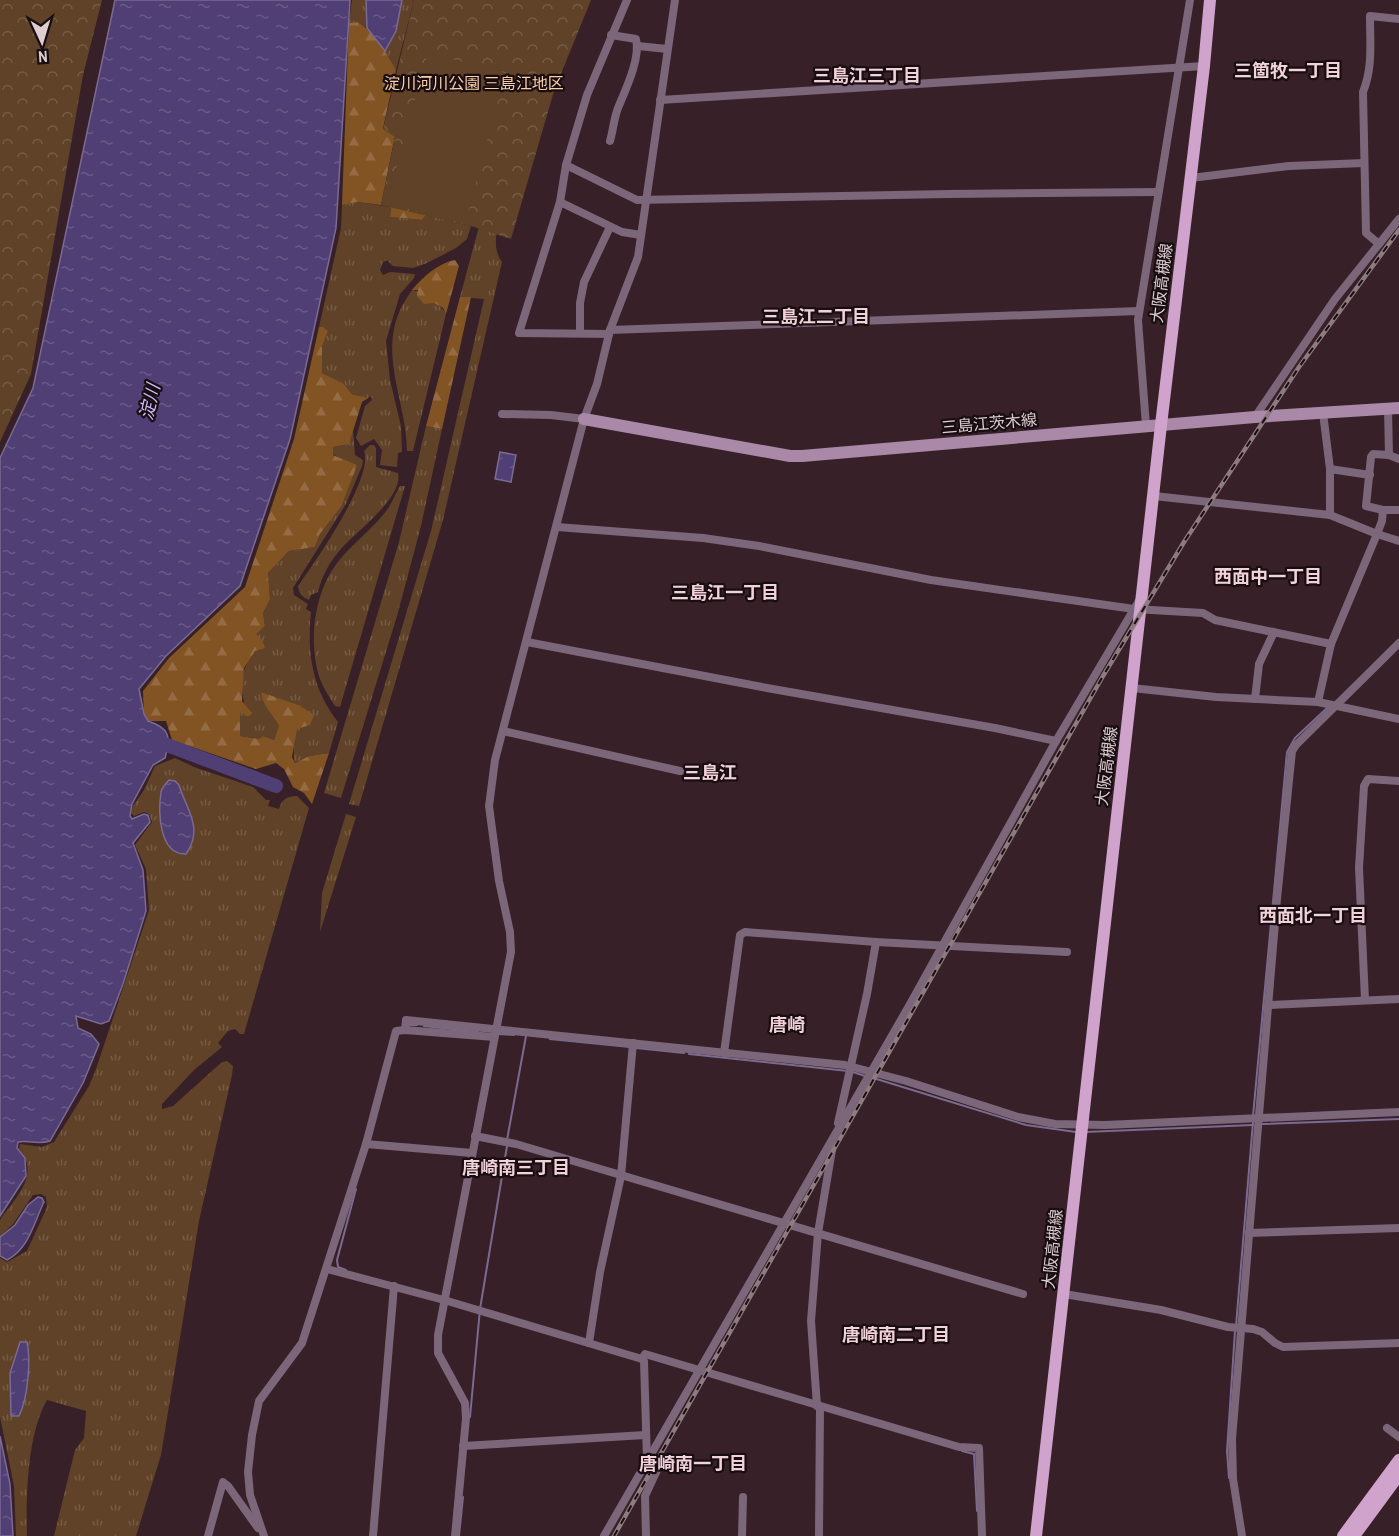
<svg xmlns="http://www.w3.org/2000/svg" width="1399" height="1536" viewBox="0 0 1399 1536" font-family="'Archivo Narrow','Noto Sans JP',sans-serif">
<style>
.grass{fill:url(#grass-tufts)}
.forest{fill:url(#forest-firs)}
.park{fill:url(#park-crowns)}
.garden{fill:#5f4227}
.water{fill:url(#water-ripples);stroke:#7b6a91;stroke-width:1.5}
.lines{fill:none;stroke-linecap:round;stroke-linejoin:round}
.stream{stroke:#7b6a91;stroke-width:2}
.river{stroke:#503f75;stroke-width:14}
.minor{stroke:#7b667a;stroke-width:8}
.secondary{stroke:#aa88a8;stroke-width:12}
.primary{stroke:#cfa3cc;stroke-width:12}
.rail-casing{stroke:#8e7b80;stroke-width:4.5}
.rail{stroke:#180d11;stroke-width:2;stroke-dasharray:7;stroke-linecap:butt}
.labels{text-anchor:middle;stroke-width:4.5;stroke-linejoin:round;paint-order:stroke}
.park-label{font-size:16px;fill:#facea7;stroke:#180d11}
.street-label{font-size:16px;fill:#deced2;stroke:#180d11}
.neighbourhood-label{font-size:18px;font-weight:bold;fill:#f1d1da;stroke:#180d11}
.water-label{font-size:18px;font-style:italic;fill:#cdbbfe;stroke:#180d11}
</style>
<defs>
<pattern id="grass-tufts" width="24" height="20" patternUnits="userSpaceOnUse" patternTransform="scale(1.5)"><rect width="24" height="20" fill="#5f4227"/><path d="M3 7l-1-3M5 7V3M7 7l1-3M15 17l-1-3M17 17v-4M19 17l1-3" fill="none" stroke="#765c45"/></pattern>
<pattern id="forest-firs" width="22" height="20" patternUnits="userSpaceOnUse" patternTransform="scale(1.5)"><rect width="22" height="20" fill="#835423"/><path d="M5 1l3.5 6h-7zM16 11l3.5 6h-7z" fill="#946b42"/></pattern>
<pattern id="park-crowns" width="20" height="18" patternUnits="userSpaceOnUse" patternTransform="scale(1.5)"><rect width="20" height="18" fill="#5f4227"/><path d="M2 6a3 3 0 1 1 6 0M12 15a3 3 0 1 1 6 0" fill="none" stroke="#765c45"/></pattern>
<pattern id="water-ripples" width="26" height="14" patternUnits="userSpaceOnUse" patternTransform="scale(1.5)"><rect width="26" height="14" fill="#503f75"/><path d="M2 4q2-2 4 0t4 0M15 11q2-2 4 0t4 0" fill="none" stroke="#695a88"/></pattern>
</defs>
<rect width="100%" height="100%" fill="#372027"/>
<g class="grass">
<polygon points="352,0 366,0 367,28 358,22 349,23"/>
<polygon points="402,0 414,0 396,70 385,51 396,31"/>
<polygon points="358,202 391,207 390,217 422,220 426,215 471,226 467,239 456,248 427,263 413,268 393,266 387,260 383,262 380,270 383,275 390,272 415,274 414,278 400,294 386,341 390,380 401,426 402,452 398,453 397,467 380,465 382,450 374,439 361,446 356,438 365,406 372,400 371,396 368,398 352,394 343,383 322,373 322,347 328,331 319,327 341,228 342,205"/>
<path d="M481,219l17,4c-2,13 -5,27 4,39l-59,258 -84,286 -10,-2 82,-273 53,-232 -24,-2z"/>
<path d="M412,290c8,0 31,17 34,24l-33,137h-6c0,-47 -28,-95 -7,-141 3,-7 8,-14 12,-20z"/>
<polygon points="426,426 442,429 421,526 397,616 341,798 324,793 399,542"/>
<path d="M353,430l2,25 8,5 -1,6 -16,38 -53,84 1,7 14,9 -2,5 5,3c-4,42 1,76 27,110l-9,31 -20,3 -14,7c-4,-9 3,-45 4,-58l-38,-13c0,12 12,23 18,34l-5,14 -11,-4 -4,3 -19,-3v-25l8,6c-5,-14 -9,-38 -2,-51 6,-14 9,-16 9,-32l10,-8 -2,-13 7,-14 -2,-26 21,-22 26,-4 5,-13 21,-27 2,-47 -10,-6v-7l16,-3z"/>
<path d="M370,445h4l2,3v19l22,6c6,25 -44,60 -58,77 -11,13 -18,26 -22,42l-7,3 -2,5c-7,-3 -10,-6 -11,-14 17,-24 76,-108 66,-135z"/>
<path d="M400,486h5l-65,221 -5,-1c-7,-11 -15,-23 -18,-37 -8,-37 -1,-83 25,-112 15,-17 35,-32 47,-50 4,-7 7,-14 11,-21z"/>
<path d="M175,758l19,9 59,20 13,13h4l-2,6 11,3c3,-10 8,-13 18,-13l12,12 -65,226h-4l-5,-5 -7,2 -10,12 4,4 -28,23 -32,34v5l11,-3 49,-44 5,-1 6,5 -1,9 -33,146 -38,234 -25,81h-82l21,-86 9,-12 2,-27 -39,-11c-20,35 -21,96 -20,136h-11l-2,-50 -14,-69v-159l7,4 20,-11 20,-44 -1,-10 -5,-3 -8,1 -20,29 -13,12c0,-5 0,-11 0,-15 1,-5 8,-11 11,-16 14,-18 25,-37 8,-56l1,-5 22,3 12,-5 35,-56 7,-17 53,-159 -3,-41 -11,-24 17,-23 -3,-8 -5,-2 -10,4 -3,-3 2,-7 11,-16 11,-24z"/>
<polygon points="346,814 356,817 320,932 322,893"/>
</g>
<g class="forest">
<path d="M358,22c17,11 28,30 38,48l-13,58 12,8 -14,69 -23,-3 -16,3 7,-182z"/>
<polygon points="391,207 426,215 422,220 390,217"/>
<path d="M455,260l4,6 -13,48 -3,-6 -9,-5 -10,1 -7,-8 1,-6h-6c11,-13 26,-27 43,-30z"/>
<polygon points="460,297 471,297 442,429 426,426"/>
<path d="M319,327h4l5,4 -6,16v26l21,10 9,11 16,4 -6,4 -13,42 -16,3v8l24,10 -16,42 -21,27 -5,13 -26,4 -21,22 2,26 -7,14 2,13 -9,8 6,6 3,8 -10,3 -11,17 -2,33 10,12 -4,4 -8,-5v24l19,3 4,-3 11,4 5,-14c-6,-11 -18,-22 -18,-34l38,13 15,10 -4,10 -13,4 -5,28 3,6 14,-7 20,-3 -17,51 -8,-11 -11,-6 -9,-18 -8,-6 -20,6 -84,-29 -6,-19h-18l-4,-7 -1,-23 26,-33 76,-71 49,-148z"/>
</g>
<g class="park">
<polygon points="0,0 102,0 83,75 31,374 0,442"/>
<polygon points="414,0 591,0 554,91 511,239 471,226 381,205 395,137 383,129"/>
</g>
<polygon class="garden" points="428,53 505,73 465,224 387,203"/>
<g class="water">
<path d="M115,0h235l-14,228 -46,211 -50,147 -74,70 -27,33 5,25 4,7c22,7 23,16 17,37l-12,7 -21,39 -2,12 2,3 12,-5 4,1 2,7 -17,21 10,27 3,41 -23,73 -14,37 -8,3 -25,-8 2,12 13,6 8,10 -16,39 -33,58c-13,4 -20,-1 -32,1l-1,6 8,10 1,18 -26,40v-758l33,-70z"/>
<polygon points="366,0 402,0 396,31 385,51 367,28"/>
<polygon points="500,452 516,455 511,482 495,479"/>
<path d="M169,780l6,1 4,4c8,26 25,43 7,69 -27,1 -28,-42 -25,-62 1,-5 5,-8 8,-12z"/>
<path d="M38,1197l4,1 2,4c-10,20 -15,47 -37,58l-7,-4v-19l15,-12 13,-20z"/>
<path d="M20,1342h7c4,18 1,56 -8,74h-8l-1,-43z"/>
<polygon points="0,1436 10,1484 13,1536 0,1536"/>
</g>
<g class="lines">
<g class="stream">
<polyline points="409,1025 417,1025"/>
<polyline points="424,1026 478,1032"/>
<polyline points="499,1034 514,1035"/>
<polyline points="550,1039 630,1047"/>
<polyline points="636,1048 684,1053"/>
<polyline points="689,1054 848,1071"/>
<polyline points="853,1072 865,1076"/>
<polyline points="870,1077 1026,1125 1076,1132"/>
<polyline points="1253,1116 1287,752 1295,738 1327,708"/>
<polyline points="1262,1124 1399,1119"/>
<polyline points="1085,1132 1253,1125"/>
<polyline points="507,1140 526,1036"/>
<polyline points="346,1270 338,1267 337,1260 356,1189"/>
<polyline points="1236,1326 1253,1122"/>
<polyline points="470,1417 480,1309 507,1146"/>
<polyline points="962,1451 974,1454 977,1511"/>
<polyline points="1229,1478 1227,1451 1235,1331"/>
<polyline points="459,1536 463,1497"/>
</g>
<polyline class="river" points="151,739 276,786"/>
<g class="minor">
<polyline points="638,46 667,49"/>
<polyline points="660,100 1204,66"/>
<path d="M610,141c3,-10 4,-23 8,-33 7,-17 23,-50 18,-69l-25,-4"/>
<polyline points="566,165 637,200 948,194 1157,192"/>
<polyline points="1191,178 1289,166 1364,163"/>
<polyline points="560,202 622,232 641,235"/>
<path d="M1379,244l-13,-11 -3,-141c10,-25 7,-49 7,-76l29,3"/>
<polyline points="610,330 1139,311"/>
<polyline points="580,333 580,303 584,282 610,227"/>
<polyline points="609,334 519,333 560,202 566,165 587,95 627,0"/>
<polyline points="1388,409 1389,455"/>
<polyline points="1323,413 1330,469 1330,515"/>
<polyline points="502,414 551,415 584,419"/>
<polyline points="1255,417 1335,299 1399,219"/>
<polyline points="1146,426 1138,320 1190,0"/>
<polyline points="1399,459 1389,455 1373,454 1371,457 1366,506 1383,510 1399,510"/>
<polyline points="1330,469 1370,475"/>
<polyline points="1154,496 1330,515 1377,534 1399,541"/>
<polyline points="557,527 703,538 759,546 931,580 1134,609 1203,613 1215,620 1331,644"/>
<polyline points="527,642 767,688 995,728 1056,741"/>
<polyline points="1132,688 1216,697 1318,702 1399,719"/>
<polyline points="1255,699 1259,664 1274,632"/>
<polyline points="1318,702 1331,644 1377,534 1382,521 1383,510"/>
<polyline points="503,731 680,771"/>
<polyline points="1365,1000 1359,868 1364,786 1368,779 1399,781"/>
<polyline points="1268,1005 1399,999"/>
<polyline points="405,1030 406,1020 845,1065 906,1081 1018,1117 1055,1124 1105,1125 1399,1112"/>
<polyline points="724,1053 740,935 745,932 876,942 1067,952"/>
<polyline points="838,1123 867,994 876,942"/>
<polyline points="475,1136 516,1144 1023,1294"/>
<polyline points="366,1144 472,1153"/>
<polyline points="1249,1233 1399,1228"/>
<polyline points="327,1269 444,1300 642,1359 644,1361 647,1461 658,1468 645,1496 646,1536"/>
<polyline points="1064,1294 1161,1310 1228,1327 1253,1329 1262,1332 1275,1343 1283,1347 1399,1343"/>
<polyline points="589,1343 600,1272 621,1176 633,1043"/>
<polyline points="642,1359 645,1354 959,1447 979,1448 982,1536"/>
<polyline points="817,1406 811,1321 818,1233 833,1144"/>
<polyline points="1387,1428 1399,1437"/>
<polyline points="463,1446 645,1435"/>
<polyline points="208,1536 223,1482 228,1486 258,1528"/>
<polyline points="264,1536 250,1495 248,1472 252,1435 259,1401 302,1343 366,1144 396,1031 405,1030 494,1037"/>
<polyline points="373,1536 394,1286"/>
<polyline points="455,1536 466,1418 465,1403 438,1353 438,1335 511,952 510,932 499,881 489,806 495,760 584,419 597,384 610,330 638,257 675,0"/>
<polyline points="604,1536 909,1006 1056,741 1140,599"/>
<polyline points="742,1536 743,1497"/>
<polyline points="819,1536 820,1407"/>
<polyline points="1242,1536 1233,1479 1232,1439 1277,899 1292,751 1296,745 1399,643"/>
</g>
<polyline class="secondary" points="584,419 790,456 802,456 1255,417 1399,408"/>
<g class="primary">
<polyline points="1036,1536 1161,425 1204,66 1210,0"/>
<polyline points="1343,1536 1399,1460"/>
<polyline points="1354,1536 1399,1475"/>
</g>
<g class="rail-casing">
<polyline id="rail" points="614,1536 1103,676 1184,542 1299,367 1399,230"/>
</g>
<use href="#rail" class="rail"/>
</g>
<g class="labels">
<g class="park-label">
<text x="474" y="89">淀川河川公園 三島江地区</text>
</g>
<g class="street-label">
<text transform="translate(1161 283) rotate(-83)" y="6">大阪高槻線</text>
<text transform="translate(989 423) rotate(-5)" y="6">三島江茨木線</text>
<text transform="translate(1106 766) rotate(-83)" y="6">大阪高槻線</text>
<text transform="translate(1052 1249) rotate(-84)" y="6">大阪高槻線</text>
</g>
<g class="neighbourhood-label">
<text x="1288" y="77">三箇牧一丁目</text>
<text x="867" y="82">三島江三丁目</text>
<text x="816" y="323">三島江二丁目</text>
<text x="1268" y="583">西面中一丁目</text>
<text x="725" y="599">三島江一丁目</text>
<text x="710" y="779">三島江</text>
<text x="1313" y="922">西面北一丁目</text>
<text x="787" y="1031">唐崎</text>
<text x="516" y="1174">唐崎南三丁目</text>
<text x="896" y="1341">唐崎南二丁目</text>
<text x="693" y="1470">唐崎南一丁目</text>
</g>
<g class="water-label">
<text transform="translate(150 402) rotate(-77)" y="6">淀川</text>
</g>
</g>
<g transform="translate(42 42) rotate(176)" stroke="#180d11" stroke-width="4.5" paint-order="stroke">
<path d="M0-4.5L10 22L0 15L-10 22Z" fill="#deced2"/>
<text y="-9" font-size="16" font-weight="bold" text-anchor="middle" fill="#deced2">N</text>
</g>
</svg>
